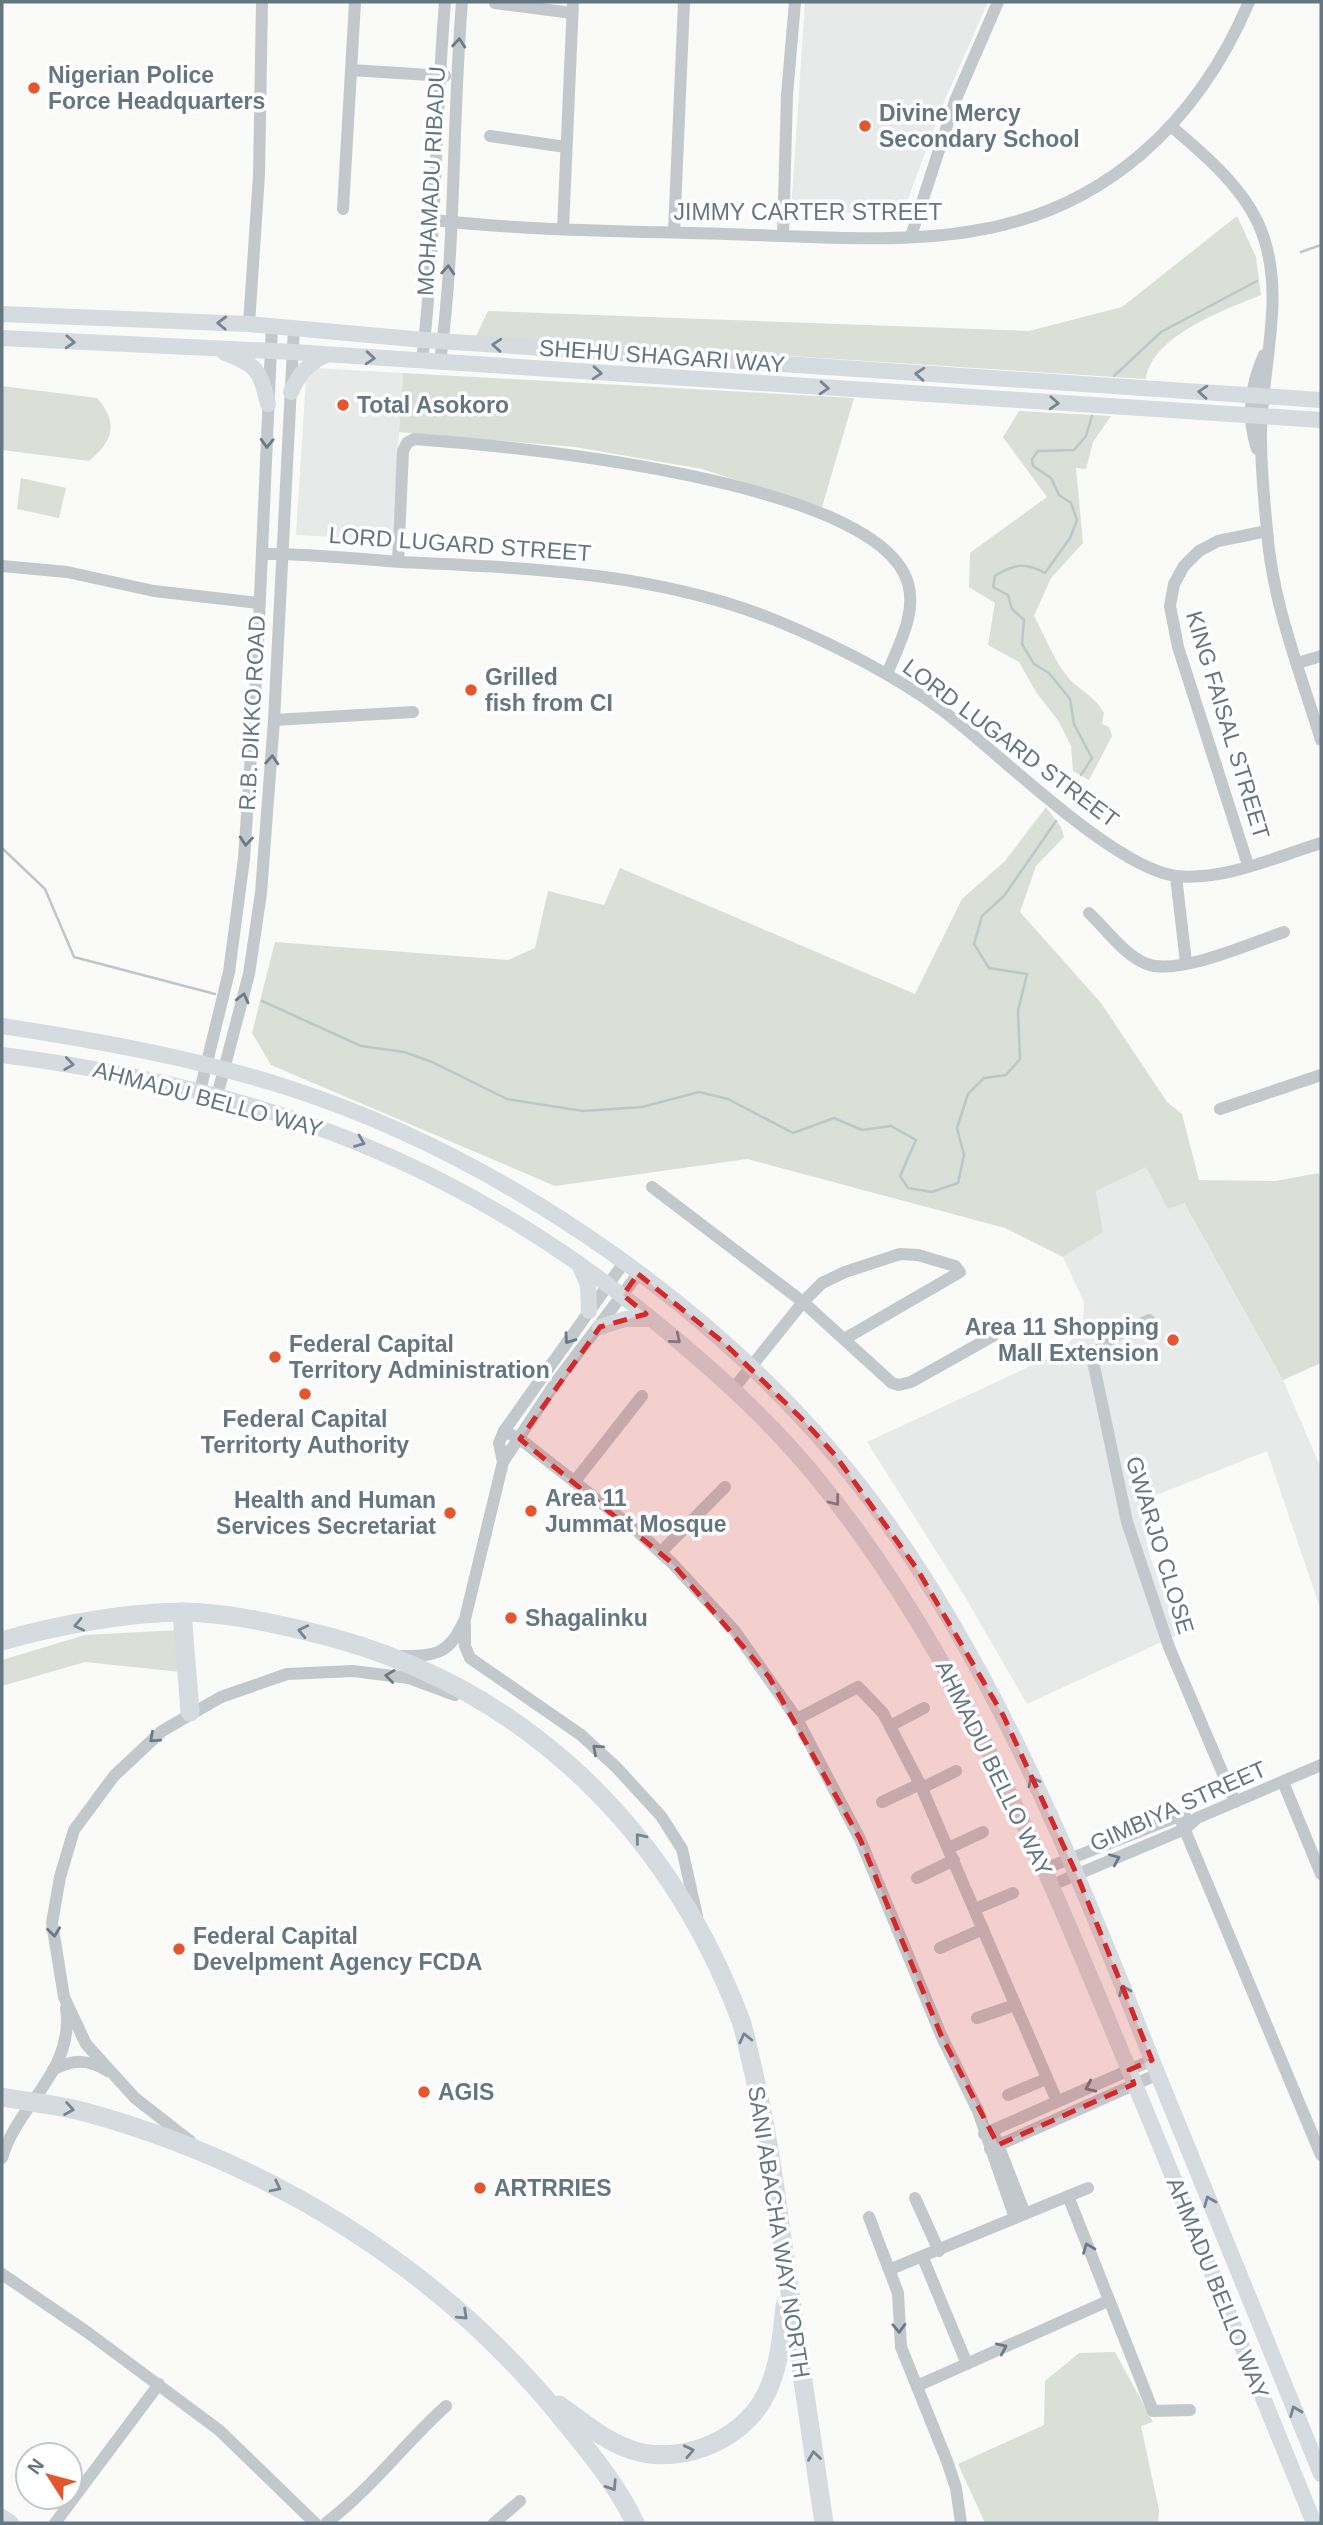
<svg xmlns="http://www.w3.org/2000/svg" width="1323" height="2525" viewBox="0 0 1323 2525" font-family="Arial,sans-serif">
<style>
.built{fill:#e8e9e9}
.green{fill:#dadfd7}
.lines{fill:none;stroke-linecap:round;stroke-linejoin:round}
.stream{stroke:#bbc7cb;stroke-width:2.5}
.minor{stroke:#c3c8cc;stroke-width:12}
.major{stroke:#d6dbdf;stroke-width:16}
.highway{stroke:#d6dbdf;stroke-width:19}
.oneway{stroke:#6a7a87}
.oneway2{stroke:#768591}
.marked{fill:#d62828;fill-opacity:0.2;stroke:#d62828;stroke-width:5;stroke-dasharray:14 9;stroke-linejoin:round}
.poi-dot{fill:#e4572e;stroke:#fff;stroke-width:2.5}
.labels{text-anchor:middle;stroke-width:7;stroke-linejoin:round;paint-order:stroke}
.poi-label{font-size:23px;font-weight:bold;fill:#657683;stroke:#fff;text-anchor:start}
.street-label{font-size:23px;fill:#657683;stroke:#fff}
</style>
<rect width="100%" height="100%" fill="#fafaf8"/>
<g class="built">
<polygon points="805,2 988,2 944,102 902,215 791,211"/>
<polygon points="315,368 403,373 392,540 296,535 306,378"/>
<polygon points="1146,1166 1168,1208 1183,1202 1283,1380 1321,1468 1321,1611 1267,1451 1139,1502 1149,1554 1179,1634 1027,1704 964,1595 867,1442 1063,1351 1083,1325 1084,1302 1063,1257 1103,1232 1096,1191"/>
</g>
<g class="green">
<path d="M1237,216l19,41 5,38c-36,15 -109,40 -115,84l-670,-43 12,-25 541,20 93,-24z"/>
<polygon points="403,373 854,398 822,507 702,469 575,447 399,432"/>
<path d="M2,386l95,12c22,25 16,43 -8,63l-87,-11z"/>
<path d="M1019,411l92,5 -18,26 -7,27 -10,-1 7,75 -32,35 -17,38c10,18 19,42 32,59 13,16 27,19 38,38l-2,11 7,3 3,9 -23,44 -16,-9 -2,-25 -12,-24 -23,-30 -17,-30 -31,-17 7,-42 -26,-16 1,-34 77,-56 -44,-60z"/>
<polygon points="21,478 66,488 59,518 17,509"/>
<polygon points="1046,807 1061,827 1064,837 1036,866 1020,912 1101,1003 1167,1102 1182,1114 1199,1180 1276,1181 1318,1173 1321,1179 1321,1363 1283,1380 1184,1203 1168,1209 1146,1167 1096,1191 1103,1232 1063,1257 1005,1228 747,1159 555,1186 271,1065 252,1033 275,942 508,960 535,948 548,891 604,905 620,868 915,994 962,899 1005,861"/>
<polygon points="179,1630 181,1672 85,1662 2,1686 2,1660 85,1635"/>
<polygon points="1115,2352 1153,2422 1141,2426 1159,2510 1158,2523 985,2523 958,2464 1044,2425 1045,2381 1079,2353"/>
</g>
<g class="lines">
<g class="stream">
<polyline points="1301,252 1321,245"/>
<polyline points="1114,376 1161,332 1257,281"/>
<path d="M1081,775l11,-17 -18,-34 -4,-25 -21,-26 -15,-9 -12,-20 2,-24 -12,-11 -4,-14 -15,-8 2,-11c19,-12 30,-14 50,-3l25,-35 7,-18 -6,-17 -12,-8 -8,-17 -18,-12 -1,-7 6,-8 36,-1 12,-14 6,-20"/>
<polyline points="2,848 45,889 74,957 215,994"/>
<polyline points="262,1001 361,1046 404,1052 432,1062 507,1099 583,1111 642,1107 699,1092 728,1099 793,1133 834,1118 862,1130 891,1126 916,1140 900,1176 908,1188 932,1192 958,1183 964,1155 957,1128 968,1094 984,1078 1006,1075 1020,1059 1018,1011 1027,974 989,968 974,944 982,916 1004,896 1056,821"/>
</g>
<g class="minor">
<polyline points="495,3 572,13"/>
<polyline points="351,70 445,76"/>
<path d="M1172,127c33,28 73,62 89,103 26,66 0,137 0,205 0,30 3,65 6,95 5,72 33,141 54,210"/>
<polyline points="490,136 566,147"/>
<polyline points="343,209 355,2"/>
<path d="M434,220c96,11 194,11 291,14 77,2 174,10 248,-3 133,-21 225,-109 276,-229"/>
<polyline points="563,229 573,2"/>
<polyline points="674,232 684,2"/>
<polyline points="783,235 787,95 795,2"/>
<polyline points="911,236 955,101 998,2"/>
<polyline points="249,324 259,175 262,2"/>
<path d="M422,362c14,-120 13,-240 23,-360"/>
<path d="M440,363c16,-120 12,-241 22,-361"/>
<path d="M1257,449c-11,-33 -7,-63 7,-94"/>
<path d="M262,554c47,-1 93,5 139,8 127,6 254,10 374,58 58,24 116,53 167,90 55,41 171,158 234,166 48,5 100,-19 145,-33"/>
<path d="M398,561l5,-110 4,-8 7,-4c96,7 463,40 494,144 9,31 -10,63 -21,91"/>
<polyline points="2,566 67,572 154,591 258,603"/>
<polyline points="1298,663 1321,656"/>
<polyline points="274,720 413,712"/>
<polyline points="1248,865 1178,647 1170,606 1174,584 1184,566 1199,551 1218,541 1267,531"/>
<polyline points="1176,876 1186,963"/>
<path d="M1089,913c17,16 36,43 58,51 31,12 104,-21 137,-32"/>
<polyline points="200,1091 229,972 244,859 257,665 272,326"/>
<polyline points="217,1096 249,974 261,893 274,720 294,328"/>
<polyline points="1220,1109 1321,1075"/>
<polyline points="652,1187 803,1302 892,1383 899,1385 911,1382 993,1336"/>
<path d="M1149,1320c-24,12 -52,17 -55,46l33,156 42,125 66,155"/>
<polyline points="734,1388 803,1302 822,1283 845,1272 900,1254 918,1255 955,1266 960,1272 846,1338"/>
<polyline points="504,1431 520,1439 637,1531 672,1563 734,1630 797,1719 860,1839 941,2035 978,2111 1015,2218"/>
<polyline points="503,1462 499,1443 504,1431 623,1264"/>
<polyline points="575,1481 642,1396"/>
<polyline points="661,1552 725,1487"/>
<polyline points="465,1625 465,1646 470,1658 581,1735 616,1767 661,1816 682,1849 697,1916"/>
<path d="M397,1656c38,0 52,0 68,-37l38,-157 53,-80 82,-108"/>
<polyline points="797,1719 858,1687 883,1713 920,1784 1057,2101"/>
<polyline points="890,1726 924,1708"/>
<polyline points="1283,1782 1321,1874"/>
<polyline points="922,1788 956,1771"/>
<polyline points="882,1802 920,1784"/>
<polyline points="1179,1816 1321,2155"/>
<polyline points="949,1848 983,1832"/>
<polyline points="1044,1869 1179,1816 1186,1817"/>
<polyline points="917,1878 954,1860"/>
<polyline points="1052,1885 1185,1829 1197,1818 1321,1765"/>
<polyline points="975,1909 1013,1893"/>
<polyline points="940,1948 983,1929"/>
<polyline points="977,2018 1015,2005"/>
<path d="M53,2070c20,-11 35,-11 55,1"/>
<polyline points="1008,2095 1046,2079"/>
<polyline points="984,2134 1152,2060"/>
<polyline points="995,2137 1025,2214"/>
<polyline points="190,2141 135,2098 86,2044 64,1997 52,1923 60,1877 74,1830 114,1776 162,1731 221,1697 287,1674 353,1671 409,1678 455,1695"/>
<polyline points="990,2149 1158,2074"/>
<path d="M2,2158c15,-54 73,-86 64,-150"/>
<polyline points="1068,2196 1153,2411 1190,2410"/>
<polyline points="915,2198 939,2251"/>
<polyline points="869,2217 898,2293 901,2347 947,2461 956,2488 961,2523"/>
<polyline points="923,2258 967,2364"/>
<polyline points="891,2269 1088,2188"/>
<polyline points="2,2274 87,2332 219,2430 315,2523"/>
<polyline points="917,2386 1108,2301"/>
<polyline points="55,2523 159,2384"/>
<path d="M326,2523c46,-35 78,-79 120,-117"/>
<polyline points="494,2523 520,2501"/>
</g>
<g class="major">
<polyline points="2,314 249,324 424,340 1321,400"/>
<polyline points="2,338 293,352 1321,420"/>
<path d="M225,353c33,12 35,18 43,51"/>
<path d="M291,392c7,-17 17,-29 35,-37"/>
<path d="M2,1026c97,15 194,32 287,62 201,65 408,205 544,365 148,173 242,413 325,622 54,134 109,266 163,399"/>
<path d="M2,1055c258,33 461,106 663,275 54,45 106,92 151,147 133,162 214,355 294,547 69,166 136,333 204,499"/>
<polyline points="579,1264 588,1285 589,1311"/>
<polyline points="600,1327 625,1319 651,1319"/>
<polyline points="2,2517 11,2523"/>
</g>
<g class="highway">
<polyline points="182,1612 190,1712"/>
<path d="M2,1641c54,-16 128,-29 184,-29 40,1 81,10 120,19 209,48 360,191 435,390 5,15 8,33 12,49 13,54 21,107 28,162 14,97 29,194 43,291"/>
<path d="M2,2097c27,5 56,8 83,15 183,50 350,153 471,299 28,35 60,71 79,112"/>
<path d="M559,2405c23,16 45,36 73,45 52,17 119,-13 138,-65 10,-25 12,-52 15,-79"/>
</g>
</g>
<defs><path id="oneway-chevron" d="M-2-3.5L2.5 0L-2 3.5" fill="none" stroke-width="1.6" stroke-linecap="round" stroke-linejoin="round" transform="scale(1.75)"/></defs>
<g class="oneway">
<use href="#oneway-chevron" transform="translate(459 43) rotate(-85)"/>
<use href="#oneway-chevron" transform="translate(448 270) rotate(-86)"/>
<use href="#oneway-chevron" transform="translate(267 443) rotate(92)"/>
<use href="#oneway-chevron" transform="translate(272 760) rotate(-86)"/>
<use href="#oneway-chevron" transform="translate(246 841) rotate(95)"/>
<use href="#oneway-chevron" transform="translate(243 998) rotate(-76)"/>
<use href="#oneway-chevron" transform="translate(569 1339) rotate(125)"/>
<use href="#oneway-chevron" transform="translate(390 1676) rotate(-173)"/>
<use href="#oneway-chevron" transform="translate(154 1738) rotate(138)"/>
<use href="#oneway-chevron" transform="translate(597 1749) rotate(-138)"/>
<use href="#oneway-chevron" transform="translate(1115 1859) rotate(-23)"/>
<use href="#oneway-chevron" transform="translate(54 1932) rotate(83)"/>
<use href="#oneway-chevron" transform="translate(1090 2087) rotate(156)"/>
<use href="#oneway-chevron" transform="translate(1088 2248) rotate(-111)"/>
<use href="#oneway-chevron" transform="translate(899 2328) rotate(88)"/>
<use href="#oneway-chevron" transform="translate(1002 2348) rotate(-24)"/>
</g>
<g class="oneway2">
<use href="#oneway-chevron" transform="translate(222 323) rotate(-178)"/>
<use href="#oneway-chevron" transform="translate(70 342) rotate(3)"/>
<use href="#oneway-chevron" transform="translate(497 345) rotate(-176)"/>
<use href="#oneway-chevron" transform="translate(370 358) rotate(4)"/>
<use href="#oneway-chevron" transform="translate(597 373) rotate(4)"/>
<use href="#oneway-chevron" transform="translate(920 374) rotate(-176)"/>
<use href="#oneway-chevron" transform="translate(824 388) rotate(4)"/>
<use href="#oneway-chevron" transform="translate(1203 392) rotate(-176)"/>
<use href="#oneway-chevron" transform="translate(1054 403) rotate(3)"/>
<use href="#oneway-chevron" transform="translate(69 1064) rotate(8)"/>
<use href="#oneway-chevron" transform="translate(360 1142) rotate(22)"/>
<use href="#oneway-chevron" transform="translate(676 1339) rotate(40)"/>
<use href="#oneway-chevron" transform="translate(835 1501) rotate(52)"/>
<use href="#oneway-chevron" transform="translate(79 1625) rotate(168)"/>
<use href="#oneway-chevron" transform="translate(303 1631) rotate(-167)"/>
<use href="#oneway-chevron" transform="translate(1033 1781) rotate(-115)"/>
<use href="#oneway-chevron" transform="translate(640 1838) rotate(-129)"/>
<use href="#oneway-chevron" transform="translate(1124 1990) rotate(-112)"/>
<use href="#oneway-chevron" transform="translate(745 2038) rotate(-103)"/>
<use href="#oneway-chevron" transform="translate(69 2109) rotate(9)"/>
<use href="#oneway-chevron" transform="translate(276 2187) rotate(27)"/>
<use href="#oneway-chevron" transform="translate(1209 2201) rotate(-112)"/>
<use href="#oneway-chevron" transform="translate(463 2315) rotate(43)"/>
<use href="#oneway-chevron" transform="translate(1295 2411) rotate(-112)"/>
<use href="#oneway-chevron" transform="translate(689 2451) rotate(-12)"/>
<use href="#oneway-chevron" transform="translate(814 2456) rotate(-98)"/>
<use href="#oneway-chevron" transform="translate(612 2486) rotate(57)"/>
</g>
<path class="marked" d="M638,1274l85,68 79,77 33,36 82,114 86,146 74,160 75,185 -23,10 5,14 -136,61 -57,-110 -81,-196 -91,-162 -97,-114 -152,-124 80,-112 46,-13 -23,-19z"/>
<g class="poi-dot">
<circle cx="34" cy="88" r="7"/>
<circle cx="865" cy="126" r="7"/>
<circle cx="343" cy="405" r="7"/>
<circle cx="471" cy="690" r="7"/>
<circle cx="1173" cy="1340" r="7"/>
<circle cx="275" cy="1357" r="7"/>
<circle cx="305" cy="1394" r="7"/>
<circle cx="531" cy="1511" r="7"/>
<circle cx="450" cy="1513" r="7"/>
<circle cx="511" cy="1618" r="7"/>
<circle cx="179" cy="1949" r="7"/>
<circle cx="424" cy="2092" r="7"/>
<circle cx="480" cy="2188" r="7"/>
</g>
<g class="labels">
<g class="poi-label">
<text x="48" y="83">Nigerian Police<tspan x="48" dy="26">Force Headquarters</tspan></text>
<text x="879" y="121">Divine Mercy<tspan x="879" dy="26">Secondary School</tspan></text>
<text x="357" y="413">Total Asokoro</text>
<text x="485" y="685">Grilled<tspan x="485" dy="26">fish from CI</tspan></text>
<text x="1159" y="1335" text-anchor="end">Area 11 Shopping<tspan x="1159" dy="26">Mall Extension</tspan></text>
<text x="289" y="1352">Federal Capital<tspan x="289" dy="26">Territory Administration</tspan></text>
<text x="305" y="1427" text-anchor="middle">Federal Capital<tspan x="305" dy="26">Territorty Authority</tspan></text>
<text x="545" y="1506">Area 11<tspan x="545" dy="26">Jummat Mosque</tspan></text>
<text x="436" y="1508" text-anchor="end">Health and Human<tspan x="436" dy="26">Services Secretariat</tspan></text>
<text x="525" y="1626">Shagalinku</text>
<text x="193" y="1944">Federal Capital<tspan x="193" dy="26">Develpment Agency FCDA</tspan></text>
<text x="438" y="2100">AGIS</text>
<text x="494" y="2196">ARTRRIES</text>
</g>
<g class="street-label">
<text transform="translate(431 181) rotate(-87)" y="8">MOHAMADU RIBADU</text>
<text x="808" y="220">JIMMY CARTER STREET</text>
<text transform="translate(662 356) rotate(4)" y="8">SHEHU SHAGARI WAY</text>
<text transform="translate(460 544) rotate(4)" y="8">LORD LUGARD STREET</text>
<text transform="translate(252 713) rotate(-87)" y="8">R.B. DIKKO ROAD</text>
<text transform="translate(1228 725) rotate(73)" y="8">KING FAISAL STREET</text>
<text transform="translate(1011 743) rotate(37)" y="8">LORD LUGARD STREET</text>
<text transform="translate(208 1099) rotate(15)" y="8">AHMADU BELLO WAY</text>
<text transform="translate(1160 1545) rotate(73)" y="8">GWARJO CLOSE</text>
<text transform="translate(994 1768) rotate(64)" y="8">AHMADU BELLO WAY</text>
<text transform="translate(1178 1806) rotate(-24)" y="8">GIMBIYA STREET</text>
<text transform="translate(779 2232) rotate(81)" y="8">SANI ABACHA WAY NORTH</text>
<text transform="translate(1218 2288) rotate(68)" y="8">AHMADU BELLO WAY</text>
</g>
</g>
<rect width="1323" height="2525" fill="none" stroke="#657683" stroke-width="7"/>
<g transform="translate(49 2476) rotate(306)"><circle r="33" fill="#ffffff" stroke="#c1c8cd" stroke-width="2"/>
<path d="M0-5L12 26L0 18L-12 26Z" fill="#e4572e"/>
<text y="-10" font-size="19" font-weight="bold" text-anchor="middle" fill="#657683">N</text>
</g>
</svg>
